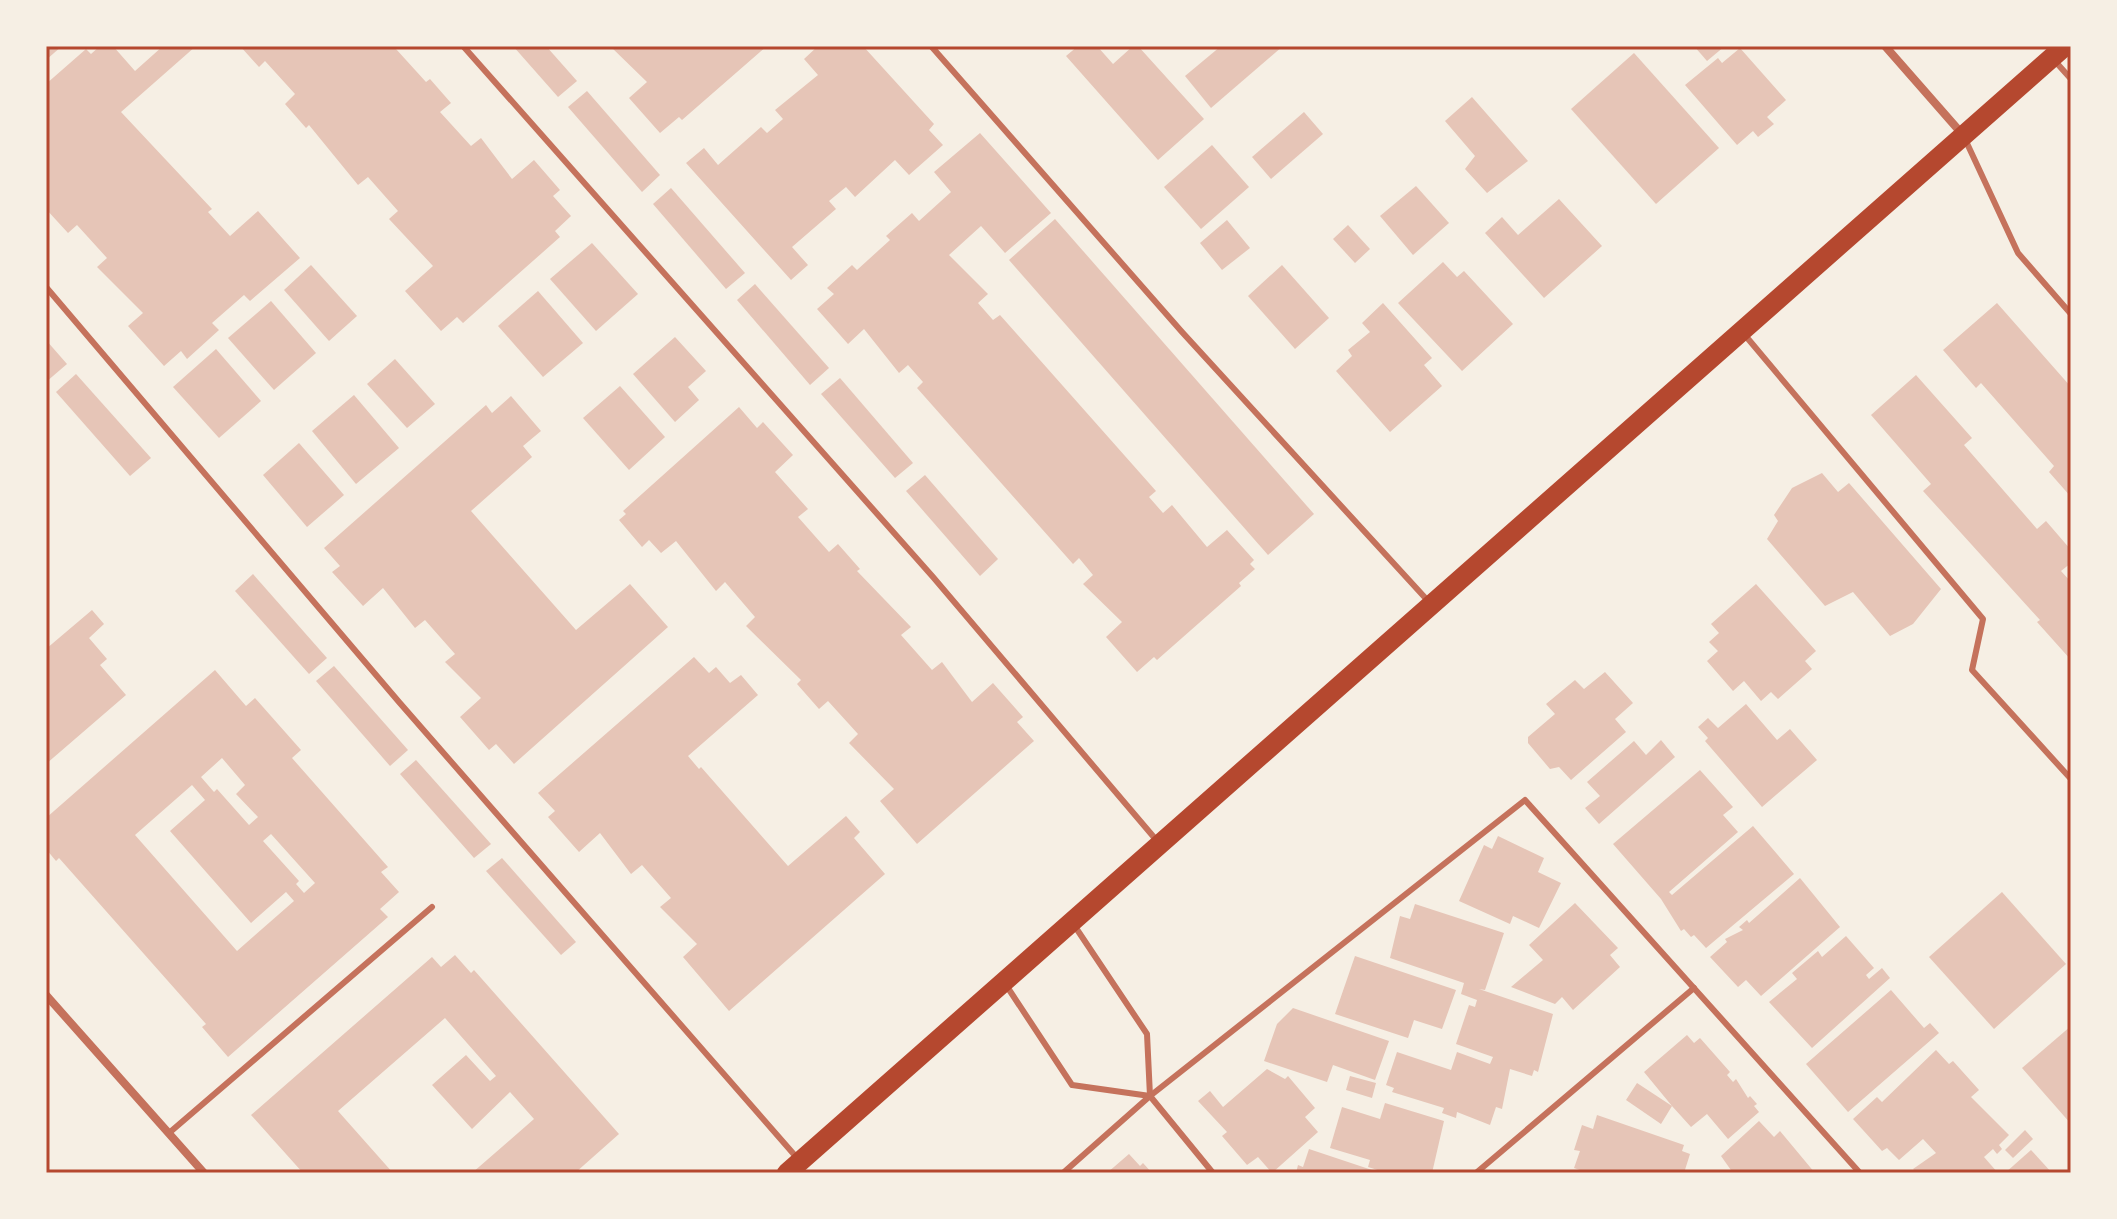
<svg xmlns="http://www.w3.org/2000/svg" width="2117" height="1219" viewBox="0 0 2117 1219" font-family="'Asap Condensed',sans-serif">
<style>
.building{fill:#e6c5b7;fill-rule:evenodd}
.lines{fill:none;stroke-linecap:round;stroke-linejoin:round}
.service{stroke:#c5725c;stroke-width:6}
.minor{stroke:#c5725c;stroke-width:8}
.primary{stroke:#b5482f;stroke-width:20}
.neatline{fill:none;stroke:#b5482f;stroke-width:3}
</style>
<rect width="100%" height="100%" fill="#f6efe4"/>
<g class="building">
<polygon points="46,46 62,46 46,60"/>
<polygon points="100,46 113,46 135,71 163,46 196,46 121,112 212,209 208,212 230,236 258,211 300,258 250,301 244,295 212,323 219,330 187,359 181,351 164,366 128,326 143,313 97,267 107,258 77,225 68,233 46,209 46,84 86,49 91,54"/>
<polygon points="240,46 399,46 396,49 426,82 430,79 451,103 440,112 471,146 481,138 512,179 534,160 560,190 553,196 571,216 555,231 560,237 463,323 457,317 441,331 405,291 433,266 389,219 398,211 368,177 358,185 309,125 306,128 285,104 295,94 265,61 259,67"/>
<polygon points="513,46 546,46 577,81 558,97"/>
<polygon points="610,46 767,46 682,120 679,117 660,133 629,98 647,82"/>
<polygon points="818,46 863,46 934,124 929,130 943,145 909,175 895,160 855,197 846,187 829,201 836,209 792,247 808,265 791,280 686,163 704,148 718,165 761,127 767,133 783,119 775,110 818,75 804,59"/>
<polygon points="1078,46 1097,46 1113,64 1133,46 1138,46 1204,119 1158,160 1066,56"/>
<polygon points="1221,46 1283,46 1211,108 1185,76"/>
<polygon points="1694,46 1725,46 1707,61"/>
<polygon points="1740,48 1786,100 1767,117 1774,124 1758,137 1753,131 1737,145 1685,85 1718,58 1722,63"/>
<polygon points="1634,53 1719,148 1656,204 1571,109"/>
<polygon points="587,91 660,175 642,192 568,107"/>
<polygon points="1472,97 1528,161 1487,193 1465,169 1475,156 1445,121"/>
<polygon points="1304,112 1323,134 1271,179 1252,157"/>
<polygon points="980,133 1051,213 1005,253 981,226 949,255 988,294 978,303 993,320 1000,315 1156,491 1149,497 1163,513 1172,505 1207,547 1227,530 1254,560 1250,564 1255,569 1239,583 1241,586 1157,660 1154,657 1137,672 1106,637 1122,622 1083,584 1093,575 1079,558 1073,564 917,388 923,382 908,365 899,373 864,329 848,344 817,309 834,294 827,288 852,265 857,270 890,240 886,236 912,213 919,221 951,192 934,172"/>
<polygon points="1212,145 1249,187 1201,229 1164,187"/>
<polygon points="1416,186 1449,223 1413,255 1380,216"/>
<polygon points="671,188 745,273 726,289 653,204"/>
<polygon points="1559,199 1602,246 1544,298 1485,233 1502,217 1518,235"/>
<polygon points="1055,219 1314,514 1268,555 1009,260"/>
<polygon points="1227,220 1250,248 1222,270 1200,243"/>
<polygon points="1348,225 1370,249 1355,263 1333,239"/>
<polygon points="592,243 638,294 596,331 550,279"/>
<polygon points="1443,262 1457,277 1464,271 1513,324 1462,371 1398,303"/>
<polygon points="311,265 357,316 329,341 284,290"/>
<polygon points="1282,265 1329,318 1295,349 1248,296"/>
<polygon points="755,284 829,368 810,385 737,300"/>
<polygon points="538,291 583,343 543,377 498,326"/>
<polygon points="271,301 316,353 274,390 228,338"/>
<polygon points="1383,303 1432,358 1424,365 1442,386 1390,432 1336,371 1352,356 1348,350 1370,332 1362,323"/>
<polygon points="1997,303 2071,387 2071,497 2049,472 2054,466 1981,383 1976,388 1943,350"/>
<polygon points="675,337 706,371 688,387 699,400 675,422 633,374"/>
<polygon points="46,340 67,364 46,382"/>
<polygon points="216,349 261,401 219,438 173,387"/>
<polygon points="395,359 435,404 407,428 367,384"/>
<polygon points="76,374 151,458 130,476 56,392"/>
<polygon points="1916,375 1972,438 1964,445 2037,529 2046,521 2071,550 2071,563 2061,571 2071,582 2071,660 2037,622 2040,620 1923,491 1931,484 1871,415"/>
<polygon points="840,378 913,463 895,478 821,394"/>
<polygon points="620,386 665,437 629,470 583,418"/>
<polygon points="354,395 399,448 356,484 312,431"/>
<polygon points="511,396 541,431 523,446 532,457 471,511 576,630 630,584 668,627 514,764 496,744 489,750 460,717 481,698 445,662 455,654 425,620 415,628 383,588 363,606 332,572 340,566 324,548 486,405 492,413"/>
<polygon points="739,407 757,428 763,422 793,455 775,472 808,509 798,517 829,552 838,544 860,569 857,571 911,627 901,635 932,670 942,662 972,702 993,683 1023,717 1017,722 1034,741 917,844 880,801 894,789 849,743 858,734 828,701 819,709 797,684 801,680 746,626 755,617 725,582 716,591 676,541 661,553 649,540 642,547 619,520 626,514 623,511"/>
<polygon points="299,443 344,495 307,527 263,475"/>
<polygon points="1822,473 1838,492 1849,483 1941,589 1913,624 1890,636 1853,592 1825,606 1767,539 1778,521 1774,515 1792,488"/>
<polygon points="925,475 998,559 980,576 906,491"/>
<polygon points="253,574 327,658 309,674 235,591"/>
<polygon points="1756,584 1816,651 1805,661 1812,669 1778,699 1771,692 1761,701 1744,681 1733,691 1707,661 1718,651 1709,642 1719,633 1711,624"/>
<polygon points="92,610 104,624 89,638 107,659 100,665 126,695 46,764 46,649"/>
<polygon points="694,657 709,673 716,667 730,683 741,675 758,695 688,756 699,769 701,767 788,866 846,816 860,832 854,838 885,874 729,1011 683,957 697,944 660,907 671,898 642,865 631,874 600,833 579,852 548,817 555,811 538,793"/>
<polygon points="334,666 408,750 390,766 316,681"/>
<path d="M215,670l31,36 9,-8 46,52 -9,8 96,109 -7,5 18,20 -19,17 8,8 -160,140 -26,-30 4,-3 -147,-166 -3,3 -10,-12v-31zM222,758l23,27 -9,9 22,23 -9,8 -32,-36 -3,3 -13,-15zM192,785l13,15 -35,31 81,92 35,-31 8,9 -57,50 -102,-116zM271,834l44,49 -11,10 -8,-9 3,-3 -36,-40z"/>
<polygon points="1605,672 1633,703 1615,719 1626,732 1571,780 1559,767 1550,769 1528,743 1528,737 1555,714 1546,704 1575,680 1584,689"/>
<polygon points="1746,704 1777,740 1790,729 1817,760 1762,807 1705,741 1708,738 1698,727 1708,718 1718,728"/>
<polygon points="1661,740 1675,757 1599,824 1585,808 1600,796 1587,782 1634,741 1646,755"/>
<polygon points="416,760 491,844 474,858 400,774"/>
<polygon points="1700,770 1733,807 1723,815 1738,832 1669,892 1672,895 1753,826 1794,874 1706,948 1694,935 1691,937 1684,929 1681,931 1661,899 1613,844"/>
<polygon points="1498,836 1544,858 1538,872 1561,883 1539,928 1513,916 1510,924 1459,901 1484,845 1492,849"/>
<polygon points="502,858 576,942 561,955 486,871"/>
<polygon points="1800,878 1840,927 1761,996 1746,980 1738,987 1710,957 1727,942 1725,939 1743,930 1739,927 1747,920 1749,923"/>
<polygon points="2002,892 2066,964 1994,1029 1929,957"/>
<polygon points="1575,903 1618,948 1610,955 1620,967 1573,1010 1562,997 1555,1004 1511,987 1543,960 1529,945"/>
<polygon points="1415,904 1504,933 1485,990 1479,989 1553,1014 1538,1072 1534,1070 1532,1076 1510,1069 1502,1109 1496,1107 1490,1125 1457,1112 1456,1118 1442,1113 1444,1108 1392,1092 1394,1088 1386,1085 1397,1052 1451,1070 1457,1052 1490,1064 1493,1057 1456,1044 1469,1005 1475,1007 1477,1000 1461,994 1464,983 1390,958 1400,916 1410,919"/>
<polygon points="1846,936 1874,968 1866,975 1869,979 1882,968 1890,978 1812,1048 1769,1002 1797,979 1792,973 1818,951 1822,957"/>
<polygon points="455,955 471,973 474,970 619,1134 575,1173 472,1173 534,1119 510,1092 472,1129 432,1085 466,1055 490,1081 496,1076 445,1018 338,1111 393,1173 303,1173 251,1115 432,957 441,967"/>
<polygon points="1355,956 1456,990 1442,1029 1414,1020 1408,1038 1335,1014"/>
<polygon points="1891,990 1924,1028 1930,1023 1939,1033 1848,1112 1806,1064"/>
<polygon points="1293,1008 1389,1041 1375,1080 1333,1065 1327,1082 1264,1061 1277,1024"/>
<polygon points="2071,1026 2071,1124 2022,1068"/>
<polygon points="1687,1035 1694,1043 1700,1038 1730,1072 1727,1075 1733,1082 1736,1079 1748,1098 1750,1096 1757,1104 1754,1106 1759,1112 1728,1139 1707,1114 1691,1127 1672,1106 1661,1124 1626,1100 1637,1083 1672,1106 1644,1072"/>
<polygon points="1936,1050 1949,1064 1953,1061 1979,1090 1971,1097 2009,1135 1999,1145 2002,1149 1997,1154 1993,1149 1984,1157 1998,1173 1917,1173 1913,1169 1936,1153 1923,1139 1899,1160 1887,1148 1882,1151 1853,1119 1877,1097 1882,1102"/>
<polygon points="1267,1069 1285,1079 1288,1076 1315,1108 1305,1117 1318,1132 1272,1173 1258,1157 1247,1165 1222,1136 1227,1132 1198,1101 1210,1091 1223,1107"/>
<polygon points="1350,1076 1376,1083 1372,1098 1346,1090"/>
<polygon points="1385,1103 1444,1121 1432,1173 1387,1173 1368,1167 1370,1160 1330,1148 1342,1107 1380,1119"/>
<polygon points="1597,1115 1684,1145 1682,1151 1690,1154 1684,1173 1588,1173 1574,1168 1580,1151 1574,1150 1582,1125 1593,1129"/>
<polygon points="1759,1121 1774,1137 1780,1131 1815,1173 1733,1173 1721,1156"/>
<polygon points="2025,1130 2033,1139 2013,1158 2005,1150"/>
<polygon points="1309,1149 1378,1172 1378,1173 1296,1173 1298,1165 1303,1167"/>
<polygon points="2031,1150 2052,1173 2005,1173"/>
<polygon points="1129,1154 1140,1166 1143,1163 1152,1173 1107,1173"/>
</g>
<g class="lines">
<g class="service">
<polyline points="463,46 933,577 1158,842"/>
<polyline points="931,46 1182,332 1429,602"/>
<polyline points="2054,60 2071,79"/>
<polyline points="1965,139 2018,253 2071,314"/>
<polyline points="46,287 399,702 798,1159"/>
<polyline points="1744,334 1983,619 1972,670 2071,779"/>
<polyline points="1074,925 1147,1034 1150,1096 1213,1173"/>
<polyline points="1006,985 1072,1085 1150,1096"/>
<polyline points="169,1133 432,907"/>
<polyline points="1063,1173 1150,1096 1525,800 1860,1173"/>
<polyline points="1476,1173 1694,988"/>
</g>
<g class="minor">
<polyline points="1885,46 1963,135"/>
<polyline points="46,995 204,1173"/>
</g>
<polyline class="primary" points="787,1173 2065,46"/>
</g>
<rect width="2117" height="1219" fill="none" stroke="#f6efe4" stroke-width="96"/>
<rect x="48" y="48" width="2021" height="1123" class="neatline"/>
</svg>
